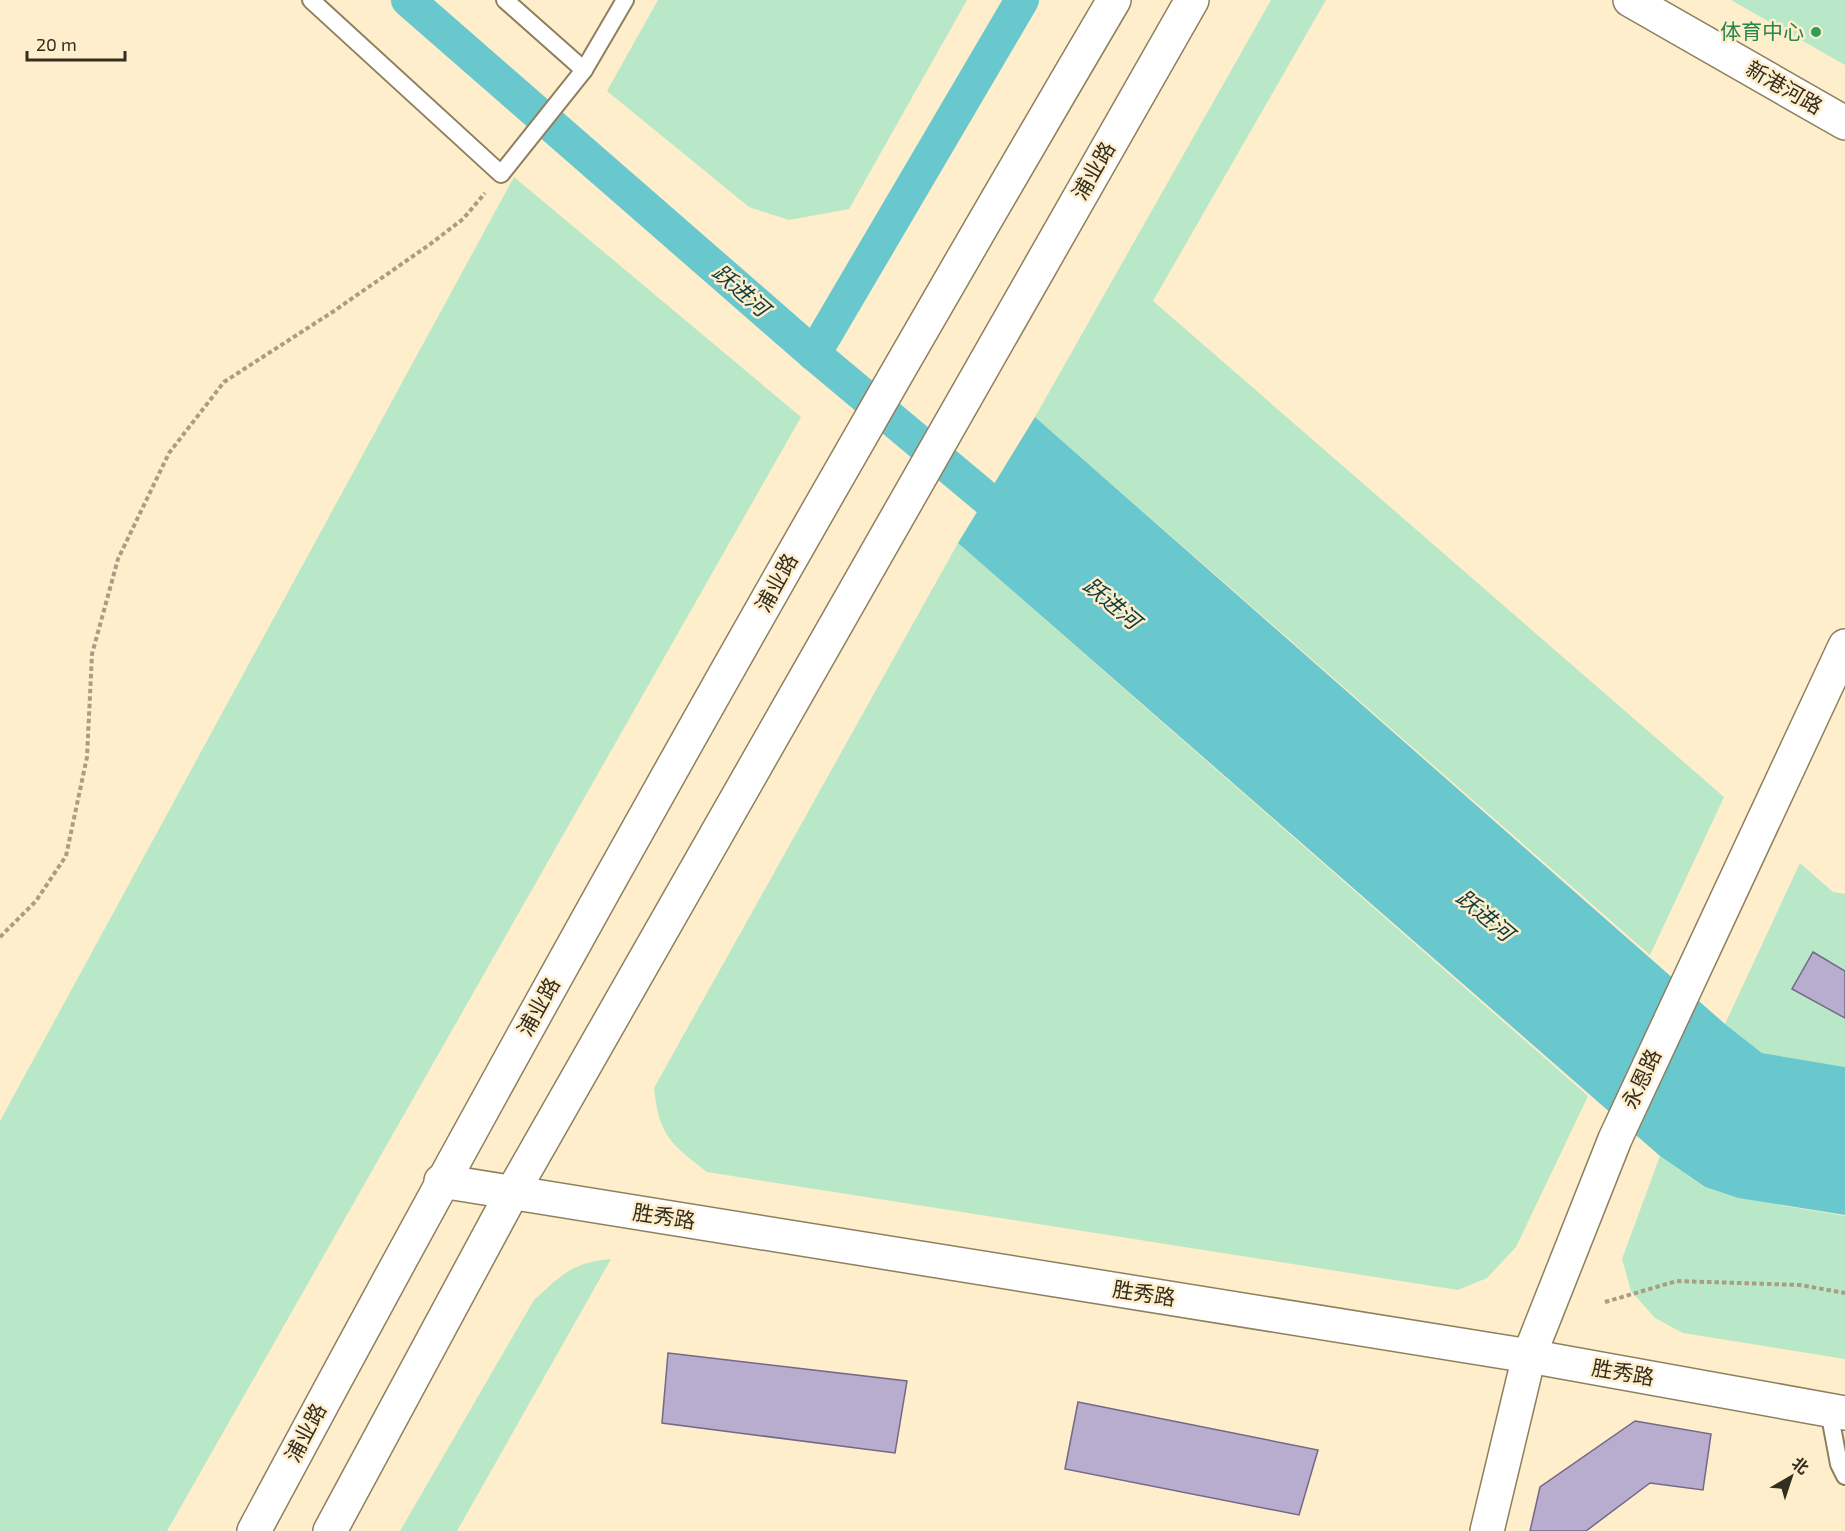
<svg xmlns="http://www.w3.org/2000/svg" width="1845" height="1531" viewBox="0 0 1845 1531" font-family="'Exo 2','Noto Sans SC',sans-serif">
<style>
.green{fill:#b8e8c7}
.water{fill:#69c8cd}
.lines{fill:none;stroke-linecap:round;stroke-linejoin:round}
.canal{stroke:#69c8cd;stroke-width:34}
.building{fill:#b9adcf;stroke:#736887;stroke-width:1.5}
.lane-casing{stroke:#8e805f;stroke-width:20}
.street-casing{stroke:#8e805f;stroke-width:36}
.secondary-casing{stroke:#8e805f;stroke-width:36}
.path{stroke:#a99d83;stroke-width:4;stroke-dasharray:4.5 3;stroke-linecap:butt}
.lane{stroke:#fff;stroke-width:16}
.street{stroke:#fff;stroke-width:33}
.secondary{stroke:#fff;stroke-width:33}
.leisure-dot{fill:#2e9e5b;stroke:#feeecb;stroke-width:2}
.labels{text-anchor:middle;stroke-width:5;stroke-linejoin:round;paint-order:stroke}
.leisure-label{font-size:21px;fill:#27864d;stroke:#feeecb;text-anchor:end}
.street-label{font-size:21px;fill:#342e20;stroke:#feeecb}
.water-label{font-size:22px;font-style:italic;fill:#0f3c3f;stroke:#feeecb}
</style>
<rect width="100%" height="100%" fill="#feeecb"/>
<g class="green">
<polygon points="658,0 967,0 849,209 789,220 749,207 607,91"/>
<polygon points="1271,0 1326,0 1153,301 1724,797 1650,955 1035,417"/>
<polygon points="1731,0 1845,0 1845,65"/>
<polygon points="514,177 801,417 167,1531 0,1531 0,1121"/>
<path d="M958,543l630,553 -72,151 -29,31 -29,12 -751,-118c-36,-28 -48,-36 -53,-84z"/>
<polygon points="1800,863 1833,892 1845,894 1845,1067 1762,1053 1725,1024"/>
<polygon points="1660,1156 1704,1187 1738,1198 1845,1216 1845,1359 1683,1333 1655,1318 1631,1291 1622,1259"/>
<path d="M611,1259l-154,272h-57l134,-231c28,-25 38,-38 77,-41z"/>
</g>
<polygon class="water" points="1035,417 1725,1024 1762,1053 1845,1067 1845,1215 1738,1198 1705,1187 1660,1156 958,543"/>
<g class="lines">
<g class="canal">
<polyline points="408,0 814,354 1022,528"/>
<polyline points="814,354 1022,0"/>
</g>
</g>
<g class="building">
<polygon points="1813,952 1845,971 1845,1018 1792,989"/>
<polygon points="668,1353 907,1381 895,1453 662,1423"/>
<polygon points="1078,1402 1318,1450 1299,1515 1065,1469"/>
<polygon points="1635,1421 1711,1434 1703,1490 1650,1483 1586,1531 1530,1531 1540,1487"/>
</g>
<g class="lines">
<g class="lane-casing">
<g id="lane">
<polyline points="311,0 501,174 584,70 505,0"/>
<polyline points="584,70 625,0"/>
<polyline points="1829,1411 1839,1464 1845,1476"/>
</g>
</g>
<g class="street-casing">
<g id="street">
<polyline points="1630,0 1845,123"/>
<polyline points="441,1181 1529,1356 1845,1413"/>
<polyline points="1487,1531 1529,1356 1615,1139 1845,646"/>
</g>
</g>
<g class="secondary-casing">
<g id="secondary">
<path d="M254,1531c276,-516 563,-1026 860,-1531"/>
<polyline points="330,1531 512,1193 1192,0"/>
</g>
</g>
<g class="path">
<polyline points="0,937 36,901 66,856 87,757 92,654 118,559 169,453 224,382 334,311 429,245 463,219 485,193"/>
<polyline points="1605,1302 1677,1281 1800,1285 1845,1293"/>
</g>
<use href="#lane" class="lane"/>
<use href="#street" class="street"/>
<use href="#secondary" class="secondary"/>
</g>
<circle class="leisure-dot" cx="1816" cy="32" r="6"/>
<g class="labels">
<g class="leisure-label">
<text x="1804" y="39">体育中心</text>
</g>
<g class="street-label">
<text transform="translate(1784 88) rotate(30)" y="7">新港河路</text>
<text transform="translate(1094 171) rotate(-60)" y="7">浦业路</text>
<text transform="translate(777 583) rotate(-61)" y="7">浦业路</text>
<text transform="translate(539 1007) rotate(-61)" y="7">浦业路</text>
<text transform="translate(1642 1079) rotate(-65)" y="7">永恩路</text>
<text transform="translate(664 1217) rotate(9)" y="7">胜秀路</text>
<text transform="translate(1144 1294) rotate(9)" y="7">胜秀路</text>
<text transform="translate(1623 1373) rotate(10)" y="7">胜秀路</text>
<text transform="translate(306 1433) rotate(-62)" y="7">浦业路</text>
</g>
<g class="water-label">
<text transform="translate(741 290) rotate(41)" y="8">跃进河</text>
<text transform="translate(1112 603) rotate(40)" y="8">跃进河</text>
<text transform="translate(1485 915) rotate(40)" y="8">跃进河</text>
</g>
</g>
<g transform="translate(1791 1477) rotate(39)" stroke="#feeecb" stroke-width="4.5" paint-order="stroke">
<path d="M0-4.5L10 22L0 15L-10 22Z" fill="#342e20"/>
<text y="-9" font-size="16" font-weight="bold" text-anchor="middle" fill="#342e20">北</text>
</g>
<path d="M27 51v9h98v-9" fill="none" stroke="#342e20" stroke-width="3"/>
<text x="36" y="51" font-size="18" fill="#342e20" stroke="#feeecb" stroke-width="4.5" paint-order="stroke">20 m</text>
</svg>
